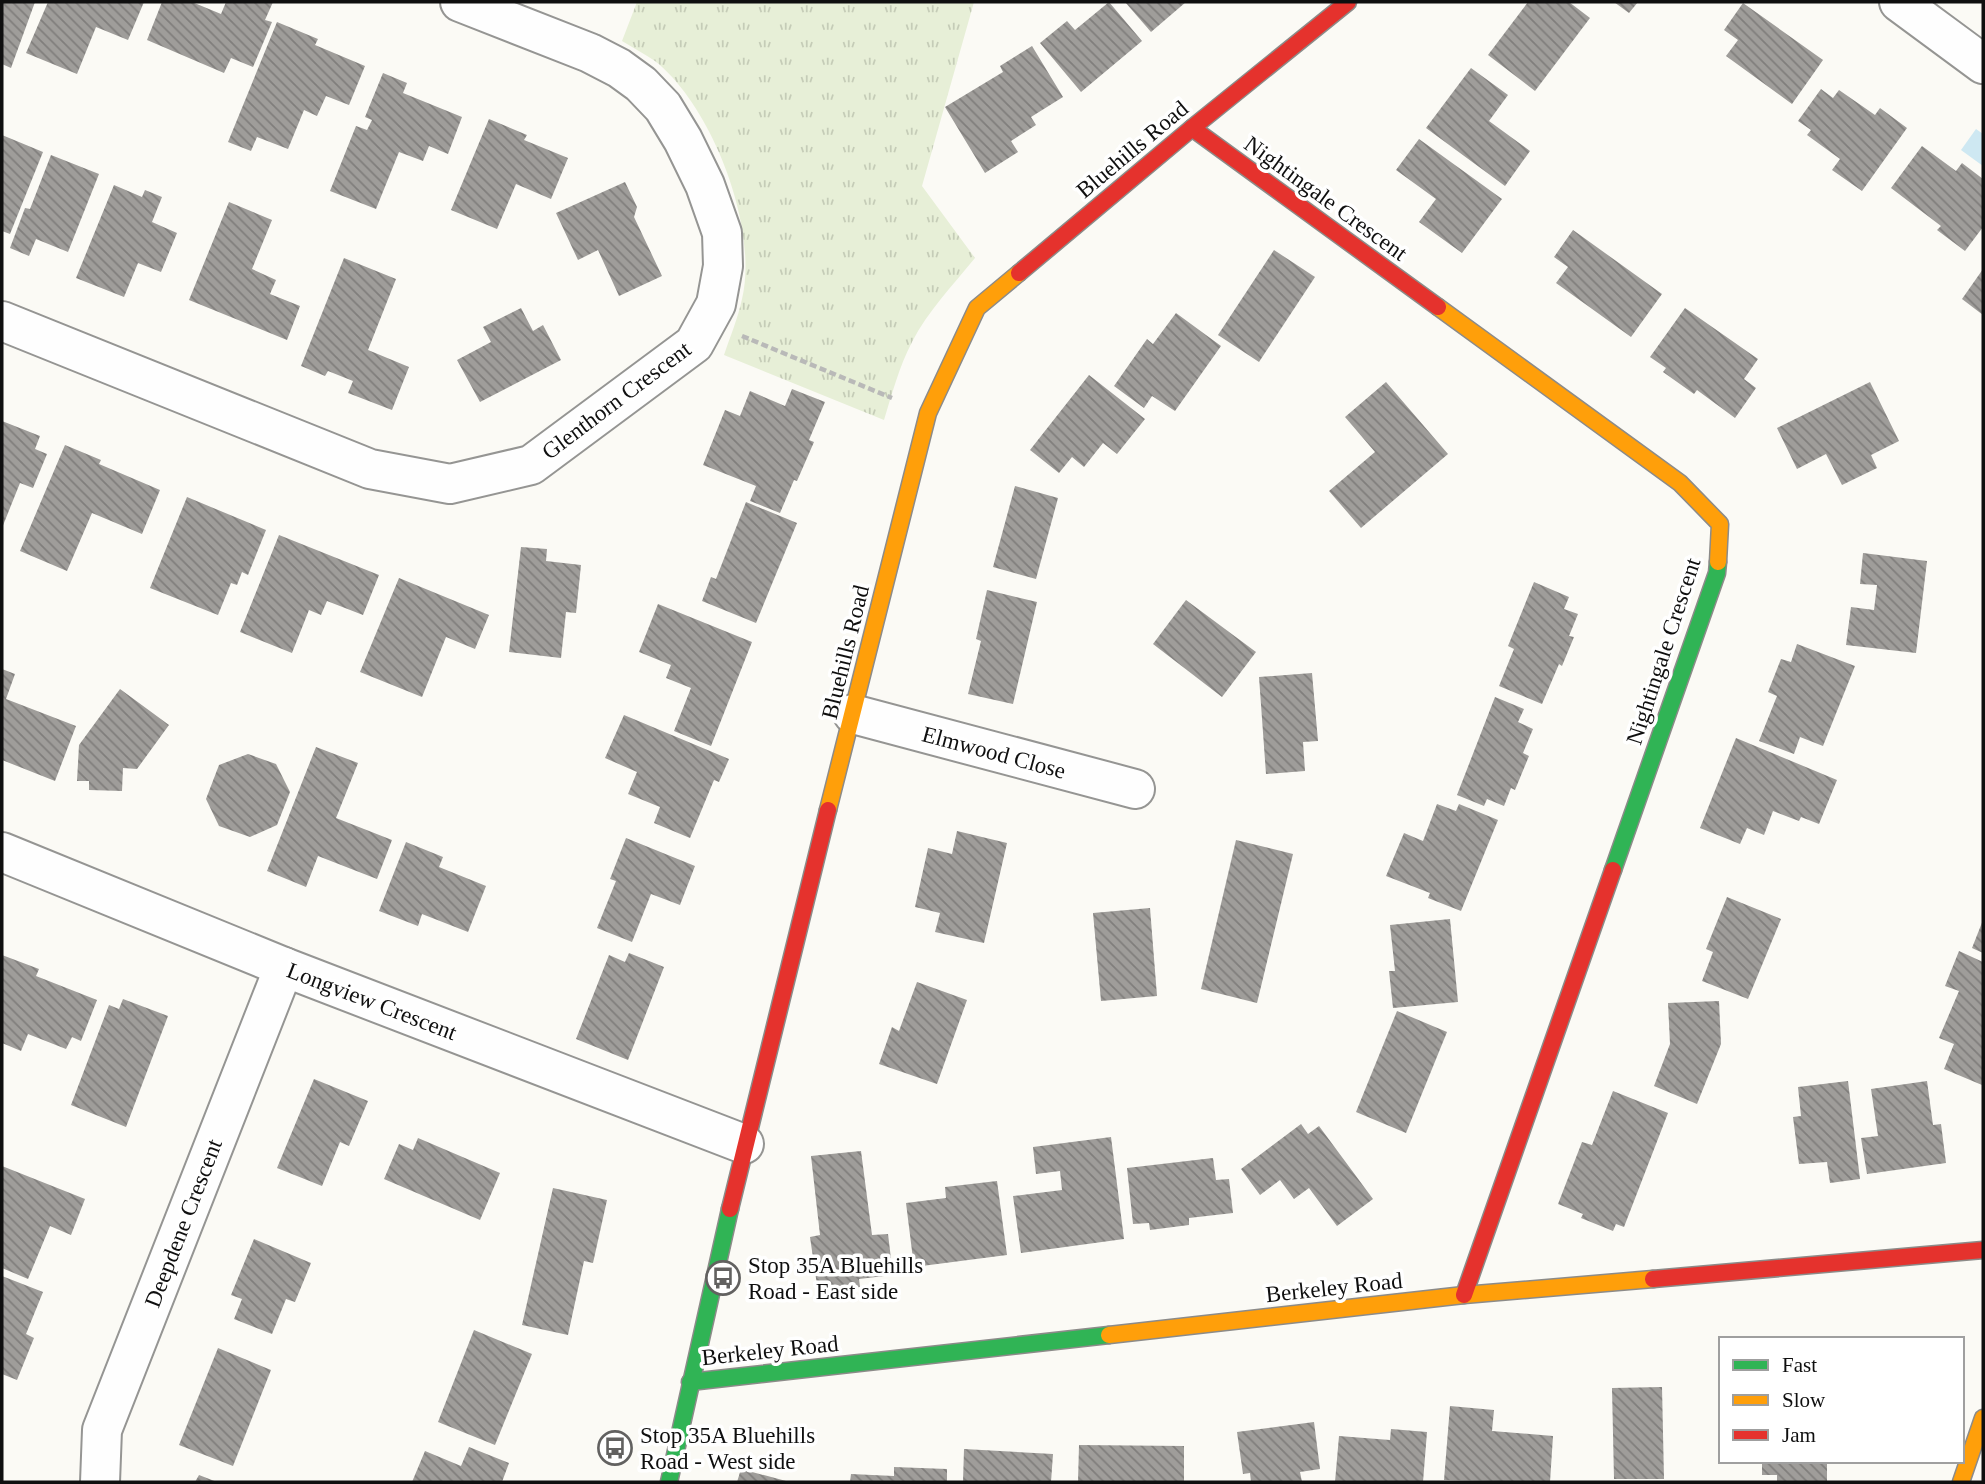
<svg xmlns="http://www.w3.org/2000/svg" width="1985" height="1484" viewBox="0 0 1985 1484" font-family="Georgia,serif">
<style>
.park{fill:url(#park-tufts)}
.water{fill:#cee8f2}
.building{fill:url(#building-back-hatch)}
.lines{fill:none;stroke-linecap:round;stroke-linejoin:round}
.street-casing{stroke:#959593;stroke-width:42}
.fast-casing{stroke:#8c8b89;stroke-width:19}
.slow-casing{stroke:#8c8b89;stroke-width:19}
.jam-casing{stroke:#8c8b89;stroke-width:19}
.path{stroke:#b9b9b8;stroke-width:4.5;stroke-dasharray:7 3.5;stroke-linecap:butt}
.street{stroke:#fefefe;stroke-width:38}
.fast{stroke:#30b455;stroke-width:16}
.slow{stroke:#ff9f0a;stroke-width:16}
.jam{stroke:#e5322d;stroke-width:16}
.labels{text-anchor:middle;stroke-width:7;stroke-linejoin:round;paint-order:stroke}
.street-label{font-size:23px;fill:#0f0f0f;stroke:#fff}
.poi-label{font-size:23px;fill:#0f0f0f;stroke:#fff;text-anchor:start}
</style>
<defs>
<pattern id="park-tufts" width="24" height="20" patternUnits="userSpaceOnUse" patternTransform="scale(1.75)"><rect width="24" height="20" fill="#e7efd7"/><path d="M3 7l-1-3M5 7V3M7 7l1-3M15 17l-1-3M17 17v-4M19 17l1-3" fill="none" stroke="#c5ccb7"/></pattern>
<pattern id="building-back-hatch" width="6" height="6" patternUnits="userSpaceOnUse" patternTransform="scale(1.75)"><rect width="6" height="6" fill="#9f9d9a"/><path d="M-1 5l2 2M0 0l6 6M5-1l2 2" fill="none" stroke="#807e7c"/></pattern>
</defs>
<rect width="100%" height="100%" fill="#fbfaf5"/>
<path class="park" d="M637,2h337l-52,184 53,72c-22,27 -47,53 -63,84 -13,25 -20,52 -28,78l-160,-65c6,-18 14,-37 18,-56 17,-71 -30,-193 -87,-238 -10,-7 -22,-13 -33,-20z"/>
<polygon class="water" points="1976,129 1983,134 1983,166 1961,150"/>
<g class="building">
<polygon points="2,2 35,2 11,68 2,64"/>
<polygon points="48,2 144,2 128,40 96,27 77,74 26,53"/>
<polygon points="162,2 192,2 221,14 226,2 273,2 265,20 272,22 253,67 231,58 224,73 147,40"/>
<polygon points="1109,2 1142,41 1081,92 1040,43 1067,21 1075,30"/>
<polygon points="1125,2 1186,2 1151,32"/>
<polygon points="1528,2 1569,2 1590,18 1535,91 1488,55"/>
<polygon points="1614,2 1638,2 1629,13"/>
<polygon points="1743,3 1823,60 1792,104 1726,56 1738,40 1724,30"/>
<polygon points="277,22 318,39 315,45 365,66 349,105 326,96 317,116 304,110 288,149 257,137 251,151 228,142"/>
<polygon points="1032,46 1063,97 1031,117 1036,125 1011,141 1018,152 985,173 945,107 1003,72 1000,66"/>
<polygon points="1471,68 1508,95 1489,121 1530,151 1505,186 1426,128"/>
<polygon points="383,73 407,83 403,93 462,117 448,154 429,146 423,161 399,152 376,209 330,191 356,126 367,130 372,120 365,117"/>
<polygon points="1821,89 1833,98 1839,90 1875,115 1880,108 1907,128 1862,191 1832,170 1840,159 1807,135 1811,130 1798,121"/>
<polygon points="489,119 527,135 524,140 568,158 551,199 516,184 497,229 451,210"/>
<polygon points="2,135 43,152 10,234 2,231"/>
<polygon points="1419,139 1502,199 1462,253 1419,222 1436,199 1396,170"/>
<polygon points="1922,146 1956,171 1962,163 1983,179 1983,227 1965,251 1937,230 1941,226 1891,188"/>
<polygon points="51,155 99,174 68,252 36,239 29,256 10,248 25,208 30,209"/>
<polygon points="625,182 637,207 634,217 662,276 619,296 598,250 578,260 556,213"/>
<polygon points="114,185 142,197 145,190 162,197 152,222 177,233 161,272 138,263 124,297 76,278"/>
<polygon points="229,202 272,220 252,269 276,280 270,294 300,306 287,340 189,300"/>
<polygon points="1573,230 1662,294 1631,337 1556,283 1568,267 1554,257"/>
<polygon points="1274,250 1315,277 1259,362 1218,335"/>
<polygon points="344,258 396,279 368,350 409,367 392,410 348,393 353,381 328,371 325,376 301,366"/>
<polygon points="1983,269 1983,315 1962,299"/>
<polygon points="521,308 533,331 543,325 561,360 480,402 457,360 491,342 483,327"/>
<polygon points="1685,308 1758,359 1744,379 1756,388 1735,418 1697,390 1694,394 1663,372 1666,368 1650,357"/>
<polygon points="1176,313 1221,346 1175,411 1152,396 1144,408 1114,386 1147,339 1153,344"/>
<polygon points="1089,375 1145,419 1117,454 1103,443 1084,467 1072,457 1059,473 1030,450"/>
<polygon points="1386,382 1448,454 1361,528 1329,491 1375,452 1345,417"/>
<polygon points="1870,382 1899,441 1871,455 1877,468 1842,485 1826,454 1797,469 1777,428"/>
<polygon points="792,389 825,402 809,440 814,442 797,481 794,480 780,513 750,501 756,486 703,465 725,410 740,416 750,391 785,406"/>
<polygon points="2,421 40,436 35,449 47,454 33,488 20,483 2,528"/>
<polygon points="65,445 101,460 99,464 160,490 142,534 92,513 67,571 20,551"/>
<polygon points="1015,486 1058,498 1036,579 993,567"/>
<polygon points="187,497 266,530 248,575 242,572 237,585 231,583 218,615 150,588"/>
<polygon points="746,502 797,523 756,623 702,601 711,577 716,579"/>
<polygon points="279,535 379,575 363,615 327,601 321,615 309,610 292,653 240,632"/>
<polygon points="521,547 547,549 546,561 581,565 576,613 566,612 561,658 509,652"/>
<polygon points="1863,553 1927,561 1916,653 1846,645 1851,607 1874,610 1877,585 1860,584"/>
<polygon points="399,578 489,615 475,649 446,637 422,697 360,672"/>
<polygon points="1534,582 1569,597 1564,609 1578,614 1569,636 1574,637 1562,666 1559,664 1542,704 1499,686 1514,649 1508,646"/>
<polygon points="987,590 1037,602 1013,704 968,694 981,641 976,639"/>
<polygon points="1186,600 1256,652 1222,697 1153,644"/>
<polygon points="658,604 752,642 711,746 674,731 691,688 666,678 671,665 639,652"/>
<polygon points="1797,644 1855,666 1823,746 1800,737 1794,754 1759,741 1777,696 1768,692 1781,659 1791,662"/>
<polygon points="2,669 15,674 6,699 76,726 55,781 2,760"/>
<polygon points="1312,673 1318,741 1303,742 1305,771 1266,774 1259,677"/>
<polygon points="120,689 169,725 137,769 123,768 122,791 89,790 89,781 77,781 79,745"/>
<polygon points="1495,697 1524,709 1518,722 1533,729 1523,753 1529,756 1515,790 1511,788 1504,806 1487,799 1484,806 1457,795"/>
<polygon points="624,715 729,759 719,782 714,780 690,838 654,823 660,807 628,794 637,772 605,758"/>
<polygon points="1736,738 1837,780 1819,824 1801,817 1799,821 1773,811 1764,835 1747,828 1740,844 1700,828"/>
<polygon points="316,747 358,763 336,818 392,840 377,879 318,856 306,887 267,871"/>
<polygon points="248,754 276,764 290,792 277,825 250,837 219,826 206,799 219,765"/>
<polygon points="1437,804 1456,811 1459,804 1498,820 1461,911 1428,898 1430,893 1386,876 1404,833 1423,841"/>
<polygon points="957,831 1007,843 984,943 935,932 940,913 915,907 928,848 952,854"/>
<polygon points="626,838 695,866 680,905 651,894 632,942 597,928 616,881 610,879"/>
<polygon points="1236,840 1293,854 1257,1003 1201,989"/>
<polygon points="406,842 443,857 439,867 486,886 468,932 422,914 418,926 379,911"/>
<polygon points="1727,897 1781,919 1748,999 1702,981 1713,952 1706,949"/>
<polygon points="1150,908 1157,996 1101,1001 1093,913"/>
<polygon points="1450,919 1458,1002 1393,1008 1389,971 1395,971 1390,925"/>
<polygon points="1983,920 1983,953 1972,948"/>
<polygon points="1959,951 1983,962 1982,1085 1944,1069 1954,1044 1939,1038 1959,991 1945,986"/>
<polygon points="629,953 664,967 628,1060 576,1039 609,955 625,962"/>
<polygon points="2,955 39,969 36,976 97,1000 81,1041 72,1037 66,1049 28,1034 21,1051 2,1043"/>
<polygon points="917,982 967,1000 937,1084 879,1064 892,1027 899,1031"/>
<polygon points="123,999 168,1016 126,1127 71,1105 109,1005 119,1009"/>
<polygon points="1719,1001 1721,1044 1697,1104 1654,1086 1670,1044 1668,1003"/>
<polygon points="1397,1011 1447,1032 1406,1133 1356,1112"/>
<polygon points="314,1079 368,1101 349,1146 340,1142 322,1186 277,1168"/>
<polygon points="1848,1081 1860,1179 1830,1183 1827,1162 1799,1164 1793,1117 1801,1116 1798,1087"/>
<polygon points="1927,1081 1933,1125 1941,1124 1946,1163 1867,1174 1861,1138 1878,1136 1871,1089"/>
<polygon points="1613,1091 1668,1113 1624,1227 1616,1224 1613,1231 1581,1218 1583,1214 1558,1204 1582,1142 1592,1145"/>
<polygon points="1301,1124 1308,1134 1319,1126 1373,1199 1337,1226 1309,1188 1294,1199 1280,1180 1260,1195 1241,1169"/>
<polygon points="1111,1137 1124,1239 1021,1253 1013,1196 1062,1190 1060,1171 1036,1174 1033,1147"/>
<polygon points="418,1138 500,1173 480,1220 384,1179 399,1144 413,1150"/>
<polygon points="861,1151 872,1235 888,1234 893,1275 859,1279 860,1287 818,1292 810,1237 820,1235 811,1156"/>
<polygon points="1213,1158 1216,1180 1229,1179 1233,1213 1189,1218 1189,1225 1150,1230 1149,1223 1133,1224 1127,1168"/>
<polygon points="2,1166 85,1199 71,1235 50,1226 28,1279 2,1268"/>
<polygon points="997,1181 1007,1255 914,1267 906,1203 946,1198 945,1187"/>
<polygon points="553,1188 607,1200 593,1263 584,1261 568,1335 522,1325"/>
<polygon points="254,1239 311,1263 295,1302 286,1299 272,1334 234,1319 242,1299 231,1295"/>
<polygon points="2,1276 43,1292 26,1334 34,1338 17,1380 2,1374"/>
<polygon points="474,1330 532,1354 495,1445 438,1422"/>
<polygon points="218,1348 271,1370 233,1466 179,1445"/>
<polygon points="1662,1387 1664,1479 1614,1479 1612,1388"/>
<polygon points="1450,1406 1494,1410 1492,1431 1553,1436 1550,1482 1444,1480"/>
<polygon points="1314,1422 1320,1469 1300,1472 1302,1482 1251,1482 1250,1473 1243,1474 1237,1432"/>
<polygon points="1391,1429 1427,1432 1423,1482 1335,1482 1339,1436 1390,1440"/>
<polygon points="1079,1445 1184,1446 1184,1482 1078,1482"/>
<polygon points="469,1447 509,1463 502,1482 412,1482 425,1451 461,1466"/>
<polygon points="964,1449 1053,1454 1051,1482 963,1482"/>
<polygon points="1762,1461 1827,1461 1827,1482 1777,1482 1777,1475 1762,1475"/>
<polygon points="894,1467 947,1469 947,1482 850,1482 851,1474 894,1476"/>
<polygon points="741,1469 786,1481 786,1482 737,1482"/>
<polygon points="199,1475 217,1482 195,1482"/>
</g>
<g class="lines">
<g class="street-casing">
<g id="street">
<polyline points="1899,2 1983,64"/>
<polyline points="2,321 370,469 450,484 531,465 694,344 716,304 723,266 722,233 705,185 683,140 663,107 641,84 619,68 590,53 460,2"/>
<polyline points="853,714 1135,789"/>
<polyline points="2,852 284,967 744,1144"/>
<polyline points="100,1482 102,1430 284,967"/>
</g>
</g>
<g class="fast-casing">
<g id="fast">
<polyline points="1613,870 1717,573 1718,562"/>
<polyline points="690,1382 1109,1335"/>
<polyline points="669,1482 730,1209"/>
</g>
</g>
<g class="slow-casing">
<g id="slow">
<polyline points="1438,307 1680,483 1720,524 1718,562"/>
<polyline points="828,810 928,413 977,308 1019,273"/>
<polyline points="1109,1335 1464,1295 1653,1279"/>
<polyline points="1961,1482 1983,1418"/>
</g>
</g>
<g class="jam-casing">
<g id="jam">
<polyline points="1192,128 1438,307"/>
<polyline points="1019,273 1192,128 1348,2"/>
<polyline points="730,1209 828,810"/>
<polyline points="1653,1279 1983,1250"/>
<polyline points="1464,1295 1613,870"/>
</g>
</g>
<polyline class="path" points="742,336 892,398"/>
<use href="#street" class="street"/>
<use href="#fast" class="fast"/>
<use href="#slow" class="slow"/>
<use href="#jam" class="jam"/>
</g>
<defs>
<g id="bus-ring" transform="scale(1.75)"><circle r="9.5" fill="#fff" stroke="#626160" stroke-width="1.5"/><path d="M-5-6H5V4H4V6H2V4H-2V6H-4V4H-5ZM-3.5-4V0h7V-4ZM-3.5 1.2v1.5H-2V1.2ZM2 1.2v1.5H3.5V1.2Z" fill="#626160"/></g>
</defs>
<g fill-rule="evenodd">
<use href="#bus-ring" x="723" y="1278"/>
<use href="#bus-ring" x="615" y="1448"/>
</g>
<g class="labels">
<g class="street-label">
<text transform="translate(1132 149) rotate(-40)" y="8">Bluehills Road</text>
<text transform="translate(1326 198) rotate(36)" y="8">Nightingale Crescent</text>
<text transform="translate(616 400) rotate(-37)" y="8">Glenthorn Crescent</text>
<text transform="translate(1663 651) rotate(-72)" y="8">Nightingale Crescent</text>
<text transform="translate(845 652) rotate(-76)" y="8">Bluehills Road</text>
<text transform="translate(994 752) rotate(15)" y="8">Elmwood Close</text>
<text transform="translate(372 1001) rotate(21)" y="8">Longview Crescent</text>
<text transform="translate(183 1223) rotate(-69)" y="8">Deepdene Crescent</text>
<text transform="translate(1334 1287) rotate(-6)" y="8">Berkeley Road</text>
<text transform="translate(770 1350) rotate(-6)" y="8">Berkeley Road</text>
</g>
<g class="poi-label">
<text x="748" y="1273">Stop 35A Bluehills<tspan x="748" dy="26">Road - East side</tspan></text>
<text x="640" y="1443">Stop 35A Bluehills<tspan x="640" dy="26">Road - West side</tspan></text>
</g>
</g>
<rect width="1985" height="1484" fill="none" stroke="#0f0f0f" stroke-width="7"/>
<rect x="1719" y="1337" width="245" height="126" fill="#ffffff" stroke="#9f9f9f" stroke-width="2"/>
<rect x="1733" y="1360" width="35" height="10" fill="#30b455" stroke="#9f9f9f" stroke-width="2"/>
<text x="1782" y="1372" font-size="21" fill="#0f0f0f">Fast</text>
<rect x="1733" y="1395" width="35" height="10" fill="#ff9f0a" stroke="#9f9f9f" stroke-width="2"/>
<text x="1782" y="1407" font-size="21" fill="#0f0f0f">Slow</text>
<rect x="1733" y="1430" width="35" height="10" fill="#e5322d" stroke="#9f9f9f" stroke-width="2"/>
<text x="1782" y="1442" font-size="21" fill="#0f0f0f">Jam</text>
</svg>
